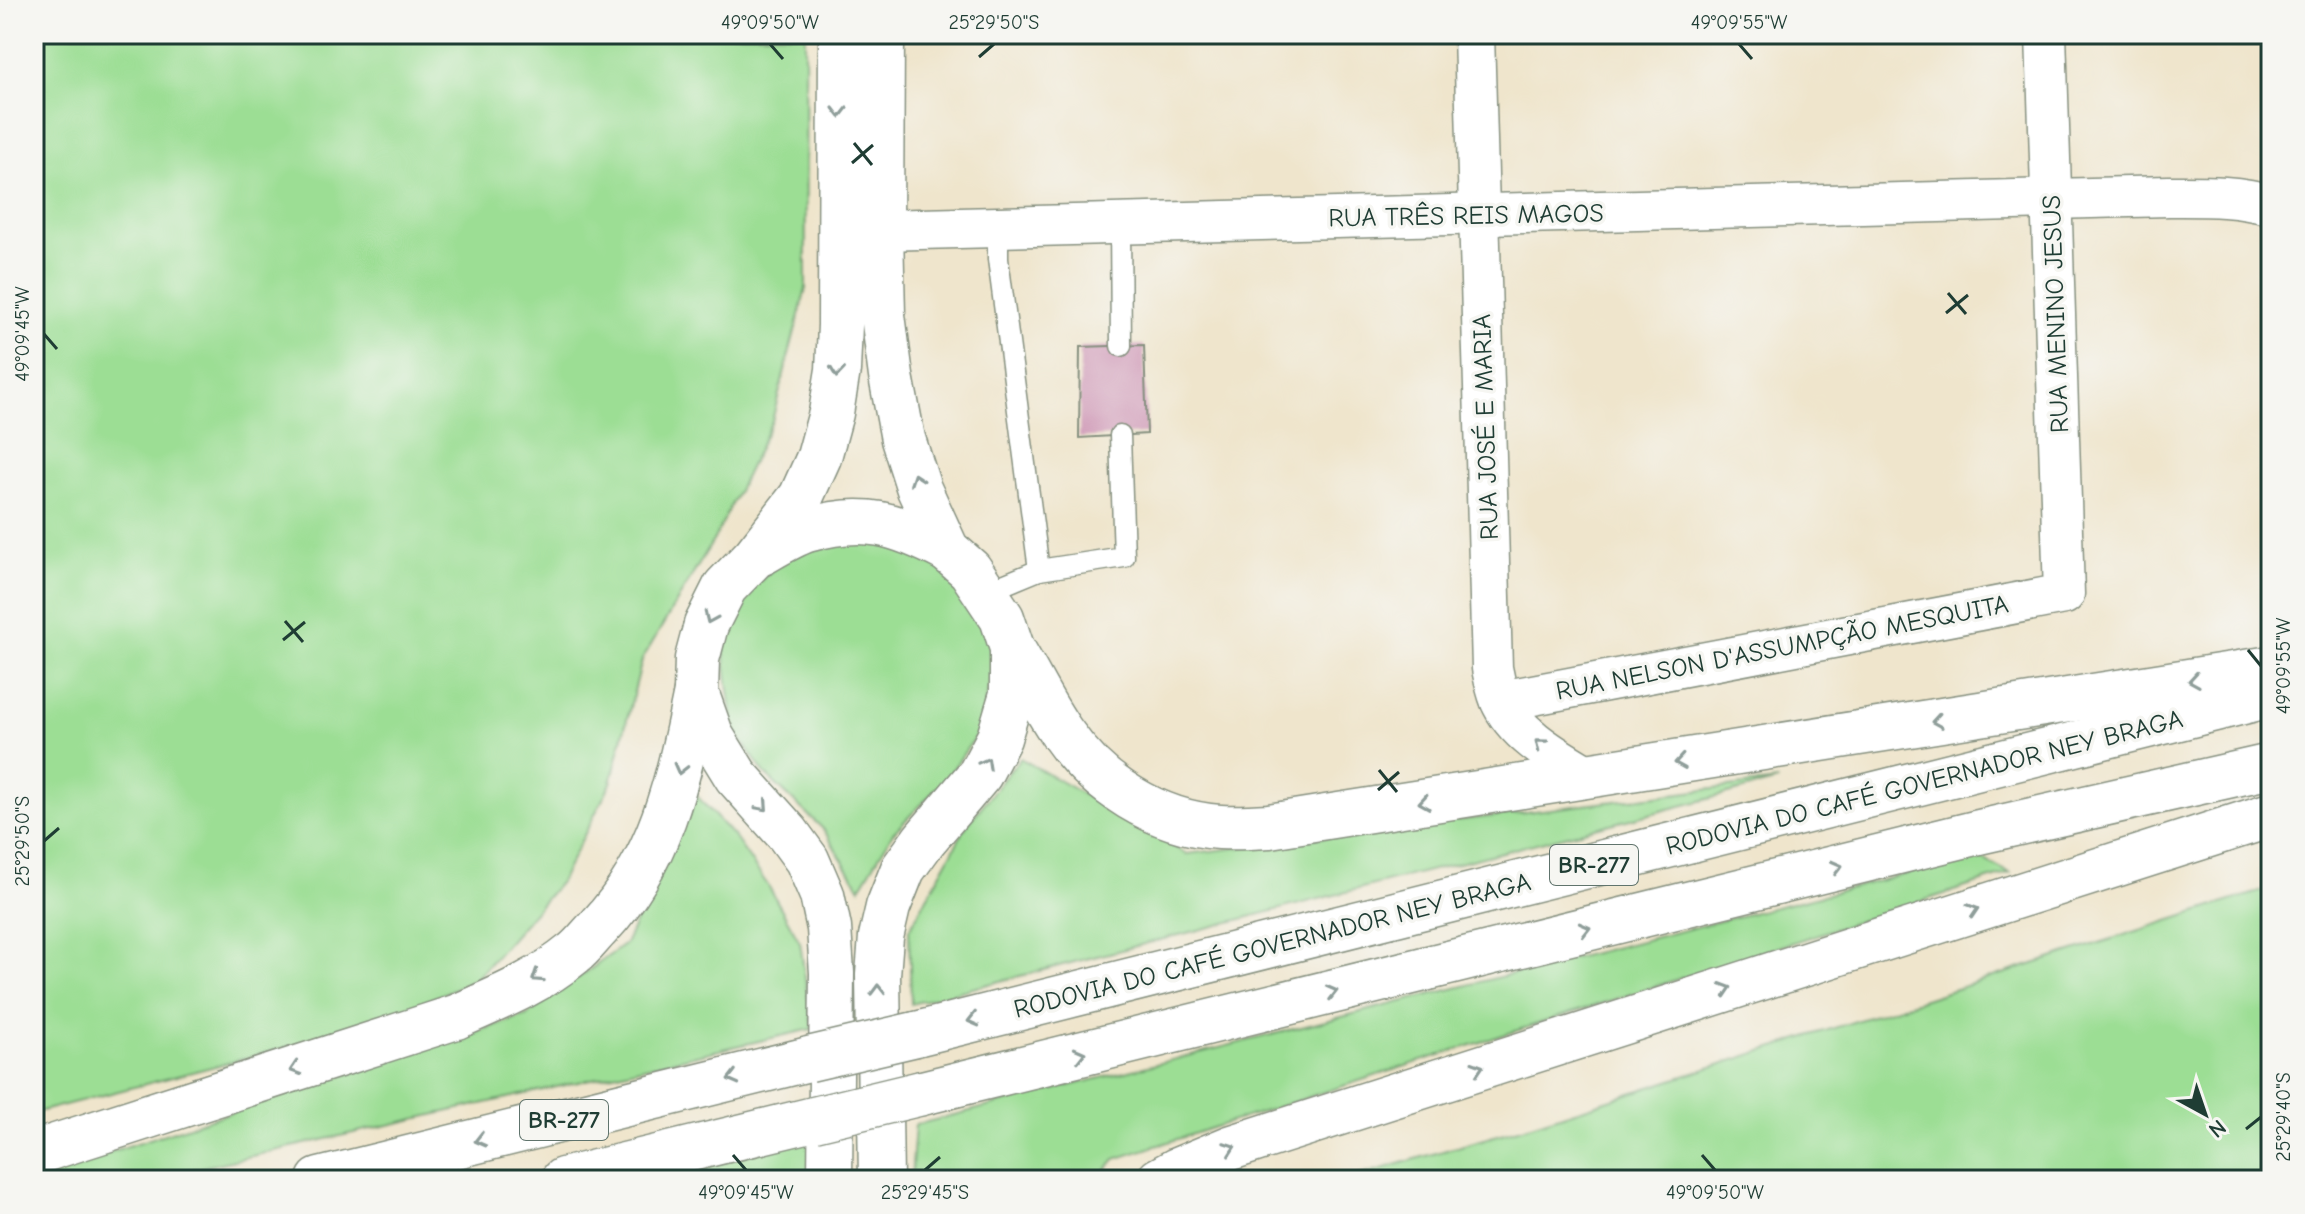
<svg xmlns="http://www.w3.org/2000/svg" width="2305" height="1214" viewBox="0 0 2305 1214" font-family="'Comic Neue',sans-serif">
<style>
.green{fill:#9cde94;stroke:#5e8e64;stroke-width:2}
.building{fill:#cd94b4}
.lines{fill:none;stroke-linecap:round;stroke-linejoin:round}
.lane-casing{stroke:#879180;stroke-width:23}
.street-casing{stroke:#879180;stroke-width:43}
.primary-casing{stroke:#879180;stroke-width:47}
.highway-casing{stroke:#879180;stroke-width:47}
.lane{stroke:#fff;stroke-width:20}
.street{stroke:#fff;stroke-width:40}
.primary{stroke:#fff;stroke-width:44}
.highway{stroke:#fff;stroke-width:44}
.highway-bridge-casing{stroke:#879180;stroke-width:47;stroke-linecap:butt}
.highway-bridge{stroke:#fff;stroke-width:44}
.oneway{stroke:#8f9e9a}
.ticks{fill:none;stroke:#1f3d34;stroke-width:3}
.labels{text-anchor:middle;stroke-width:7;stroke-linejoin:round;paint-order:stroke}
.shield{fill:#f6f6f2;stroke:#60746d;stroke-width:2}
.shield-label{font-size:24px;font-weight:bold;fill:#1f3d34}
.street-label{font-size:26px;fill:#1f3d34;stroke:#f6f6f2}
.neatline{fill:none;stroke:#1f3d34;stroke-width:3}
.ticks-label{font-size:20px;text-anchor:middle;fill:#1f3d34}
</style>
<rect width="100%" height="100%" fill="#f6f6f2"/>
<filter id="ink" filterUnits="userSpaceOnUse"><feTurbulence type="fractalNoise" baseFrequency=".0125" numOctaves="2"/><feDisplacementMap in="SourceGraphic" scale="16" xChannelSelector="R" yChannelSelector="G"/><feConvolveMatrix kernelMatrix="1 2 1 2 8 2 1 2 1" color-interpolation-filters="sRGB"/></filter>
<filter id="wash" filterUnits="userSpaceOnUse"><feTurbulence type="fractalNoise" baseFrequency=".006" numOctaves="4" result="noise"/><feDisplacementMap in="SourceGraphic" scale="32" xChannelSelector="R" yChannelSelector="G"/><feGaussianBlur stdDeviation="1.8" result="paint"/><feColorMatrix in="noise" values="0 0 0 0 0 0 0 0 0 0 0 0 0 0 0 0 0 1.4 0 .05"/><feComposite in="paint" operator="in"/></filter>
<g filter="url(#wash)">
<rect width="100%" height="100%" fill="#efe5cc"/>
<g class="green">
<polygon points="34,34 805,34 806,288 772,421 717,534 642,660 611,783 560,882 476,979 370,1026 34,1113"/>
<polygon points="833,541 898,543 946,568 996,650 980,730 945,780 893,833 860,888 823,829 765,774 734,730 724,651 740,601 782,559"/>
<polygon points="1020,758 1187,854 1778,781 911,1004 909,930 967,825"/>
<polygon points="696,795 735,838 769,887 800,942 812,1029 146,1180 34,1180 34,1177 527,1015 625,944"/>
<polygon points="1977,856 2010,873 1115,1159 1098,1180 911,1180 915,1125"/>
<polygon points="2271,888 2271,1180 1344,1180 1525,1127"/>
<polygon points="814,1133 808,1180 636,1180"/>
</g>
<g id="blocks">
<polygon class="building" points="1144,345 1147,434 1079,438 1080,347"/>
</g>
</g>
<g filter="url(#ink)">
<use href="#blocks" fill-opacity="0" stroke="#879180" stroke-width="2"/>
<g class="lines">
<g class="lane-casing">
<g id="lane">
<polyline points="1120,224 1121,346"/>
<polyline points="1039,570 1124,557 1120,435"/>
<polyline points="986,592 1039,570 998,259 998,227"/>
</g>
</g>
<g class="street-casing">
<g id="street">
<path d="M1474,34l18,634c2,10 4,21 8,31 14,35 58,59 88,77"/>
<path d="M881,230l1288,-34c35,0 68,-1 102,9"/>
<polyline points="1501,701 2064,594 2046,34"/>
</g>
</g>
<g class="primary-casing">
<g id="primary">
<path d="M762,553c14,-8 30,-18 45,-23 57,-17 90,-6 140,20"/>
<polyline points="830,1180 832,973 829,928 822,895 807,860 788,834 736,776 712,737 696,692 697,659 706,625 725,587 755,556 801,497 819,457 831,413 838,370 840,325 841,34"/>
<polyline points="881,1180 878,975 881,937 888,907 903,869 924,840 980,774 999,738 1012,694 1012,648 1002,618 970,570 947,550 919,489 903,439 891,376 883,315 881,230 882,34"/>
</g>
</g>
<g class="highway-casing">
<g id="highway">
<path d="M1012,648c17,28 31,58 50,85 35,51 94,90 158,94 16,1 33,0 49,-1l1002,-158"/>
<polyline points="916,1034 2271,695"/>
<polyline points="922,1093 1979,832 2271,766"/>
<path d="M34,1153l422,-136c41,-18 83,-35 118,-64 9,-7 17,-18 25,-26 63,-67 79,-148 97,-235"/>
<polyline points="319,1180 809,1059"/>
<polyline points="563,1180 814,1119"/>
<polyline points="1159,1180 1177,1170 1230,1148 2271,815"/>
</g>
</g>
<use href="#lane" class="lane"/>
<use href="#street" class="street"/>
<use href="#primary" class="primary"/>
<use href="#highway" class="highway"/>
<g class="highway-bridge-casing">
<g id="highway-bridge">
<polyline points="809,1059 916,1034"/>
<polyline points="814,1119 922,1093"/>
</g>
</g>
<use href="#highway-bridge" class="highway-bridge"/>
</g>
<defs><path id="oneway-chevron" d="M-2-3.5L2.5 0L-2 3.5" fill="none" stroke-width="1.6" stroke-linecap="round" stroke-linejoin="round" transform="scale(2)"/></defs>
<g class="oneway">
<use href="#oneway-chevron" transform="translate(840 112) rotate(90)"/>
<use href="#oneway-chevron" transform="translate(837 372) rotate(96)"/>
<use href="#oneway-chevron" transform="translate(916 479) rotate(-109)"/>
<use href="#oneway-chevron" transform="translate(710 618) rotate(114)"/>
<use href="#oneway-chevron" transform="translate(2194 680) rotate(171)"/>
<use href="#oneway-chevron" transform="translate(1937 721) rotate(171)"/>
<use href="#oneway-chevron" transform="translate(1540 744) rotate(-141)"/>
<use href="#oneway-chevron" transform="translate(1680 762) rotate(171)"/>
<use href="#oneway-chevron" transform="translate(986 763) rotate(-61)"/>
<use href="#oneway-chevron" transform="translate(680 769) rotate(104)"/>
<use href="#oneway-chevron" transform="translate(1424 802) rotate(171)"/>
<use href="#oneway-chevron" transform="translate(763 806) rotate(48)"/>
<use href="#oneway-chevron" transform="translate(1837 867) rotate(-14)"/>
<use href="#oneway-chevron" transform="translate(1973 910) rotate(-18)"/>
<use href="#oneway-chevron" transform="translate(1585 929) rotate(-14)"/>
<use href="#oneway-chevron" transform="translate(537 977) rotate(147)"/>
<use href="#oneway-chevron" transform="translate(1726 989) rotate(-18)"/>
<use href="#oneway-chevron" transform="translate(878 990) rotate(-91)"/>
<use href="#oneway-chevron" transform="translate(1332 992) rotate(-14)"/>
<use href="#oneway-chevron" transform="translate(973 1020) rotate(166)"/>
<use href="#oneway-chevron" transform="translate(1080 1054) rotate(-14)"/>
<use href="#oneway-chevron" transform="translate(1478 1068) rotate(-18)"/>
<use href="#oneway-chevron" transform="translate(295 1069) rotate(162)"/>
<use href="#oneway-chevron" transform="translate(733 1078) rotate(166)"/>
<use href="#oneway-chevron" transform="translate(480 1140) rotate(166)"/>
<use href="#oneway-chevron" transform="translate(1230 1148) rotate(-20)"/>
</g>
</g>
<path class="ticks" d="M770,44l13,15M1739,44l13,15M979,57l15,-13M854,143l18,22M852,163l21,-18M1948,293l18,21M1946,313l22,-18M44,334l13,15M285,621l18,21M283,640l22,-18M2248,650l13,16M1379,770l18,22M1378,790l21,-18M44,841l15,-13M2246,1129l15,-12M733,1155l13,15M1702,1155l13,15M925,1170l15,-13"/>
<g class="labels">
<g class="shield">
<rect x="1550" y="845" width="88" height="40" rx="6"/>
<rect x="520" y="1100" width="88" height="40" rx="6"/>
</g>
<g class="shield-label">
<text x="1594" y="873">BR-277</text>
<text x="564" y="1128">BR-277</text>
</g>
<g class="street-label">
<text transform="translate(1466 215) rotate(-1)" y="9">RUA TRÊS REIS MAGOS</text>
<text transform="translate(2055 314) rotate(-92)" y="9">RUA MENINO JESUS</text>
<text transform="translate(1485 427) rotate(-92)" y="9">RUA JOSÉ E MARIA</text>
<text transform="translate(1782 647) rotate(-11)" y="9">RUA NELSON D'ASSUMPÇÃO MESQUITA</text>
<text transform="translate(1924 782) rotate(-14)" y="9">RODOVIA DO CAFÉ GOVERNADOR NEY BRAGA</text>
<text transform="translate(1272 945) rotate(-14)" y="9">RODOVIA DO CAFÉ GOVERNADOR NEY BRAGA</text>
</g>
</g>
<rect width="2305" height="1214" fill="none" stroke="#f6f6f2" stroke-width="88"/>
<g transform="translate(2205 1114) rotate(140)" stroke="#f6f6f2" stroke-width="6" paint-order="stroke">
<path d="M0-6L14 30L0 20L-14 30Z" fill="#1f3d34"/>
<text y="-12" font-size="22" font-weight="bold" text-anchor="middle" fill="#1f3d34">N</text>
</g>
<rect x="44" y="44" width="2217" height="1126" class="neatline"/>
<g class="ticks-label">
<text x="770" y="29">49°09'50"W</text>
<text x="994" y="29">25°29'50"S</text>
<text x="1739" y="29">49°09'55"W</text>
<text transform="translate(22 334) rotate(-90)" y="7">49°09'45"W</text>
<text transform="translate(2283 666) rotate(-90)" y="7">49°09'55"W</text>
<text transform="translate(22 841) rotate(-90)" y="7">25°29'50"S</text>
<text transform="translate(2283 1117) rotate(-90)" y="7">25°29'40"S</text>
<text x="746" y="1199">49°09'45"W</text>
<text x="925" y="1199">25°29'45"S</text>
<text x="1715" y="1199">49°09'50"W</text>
</g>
</svg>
